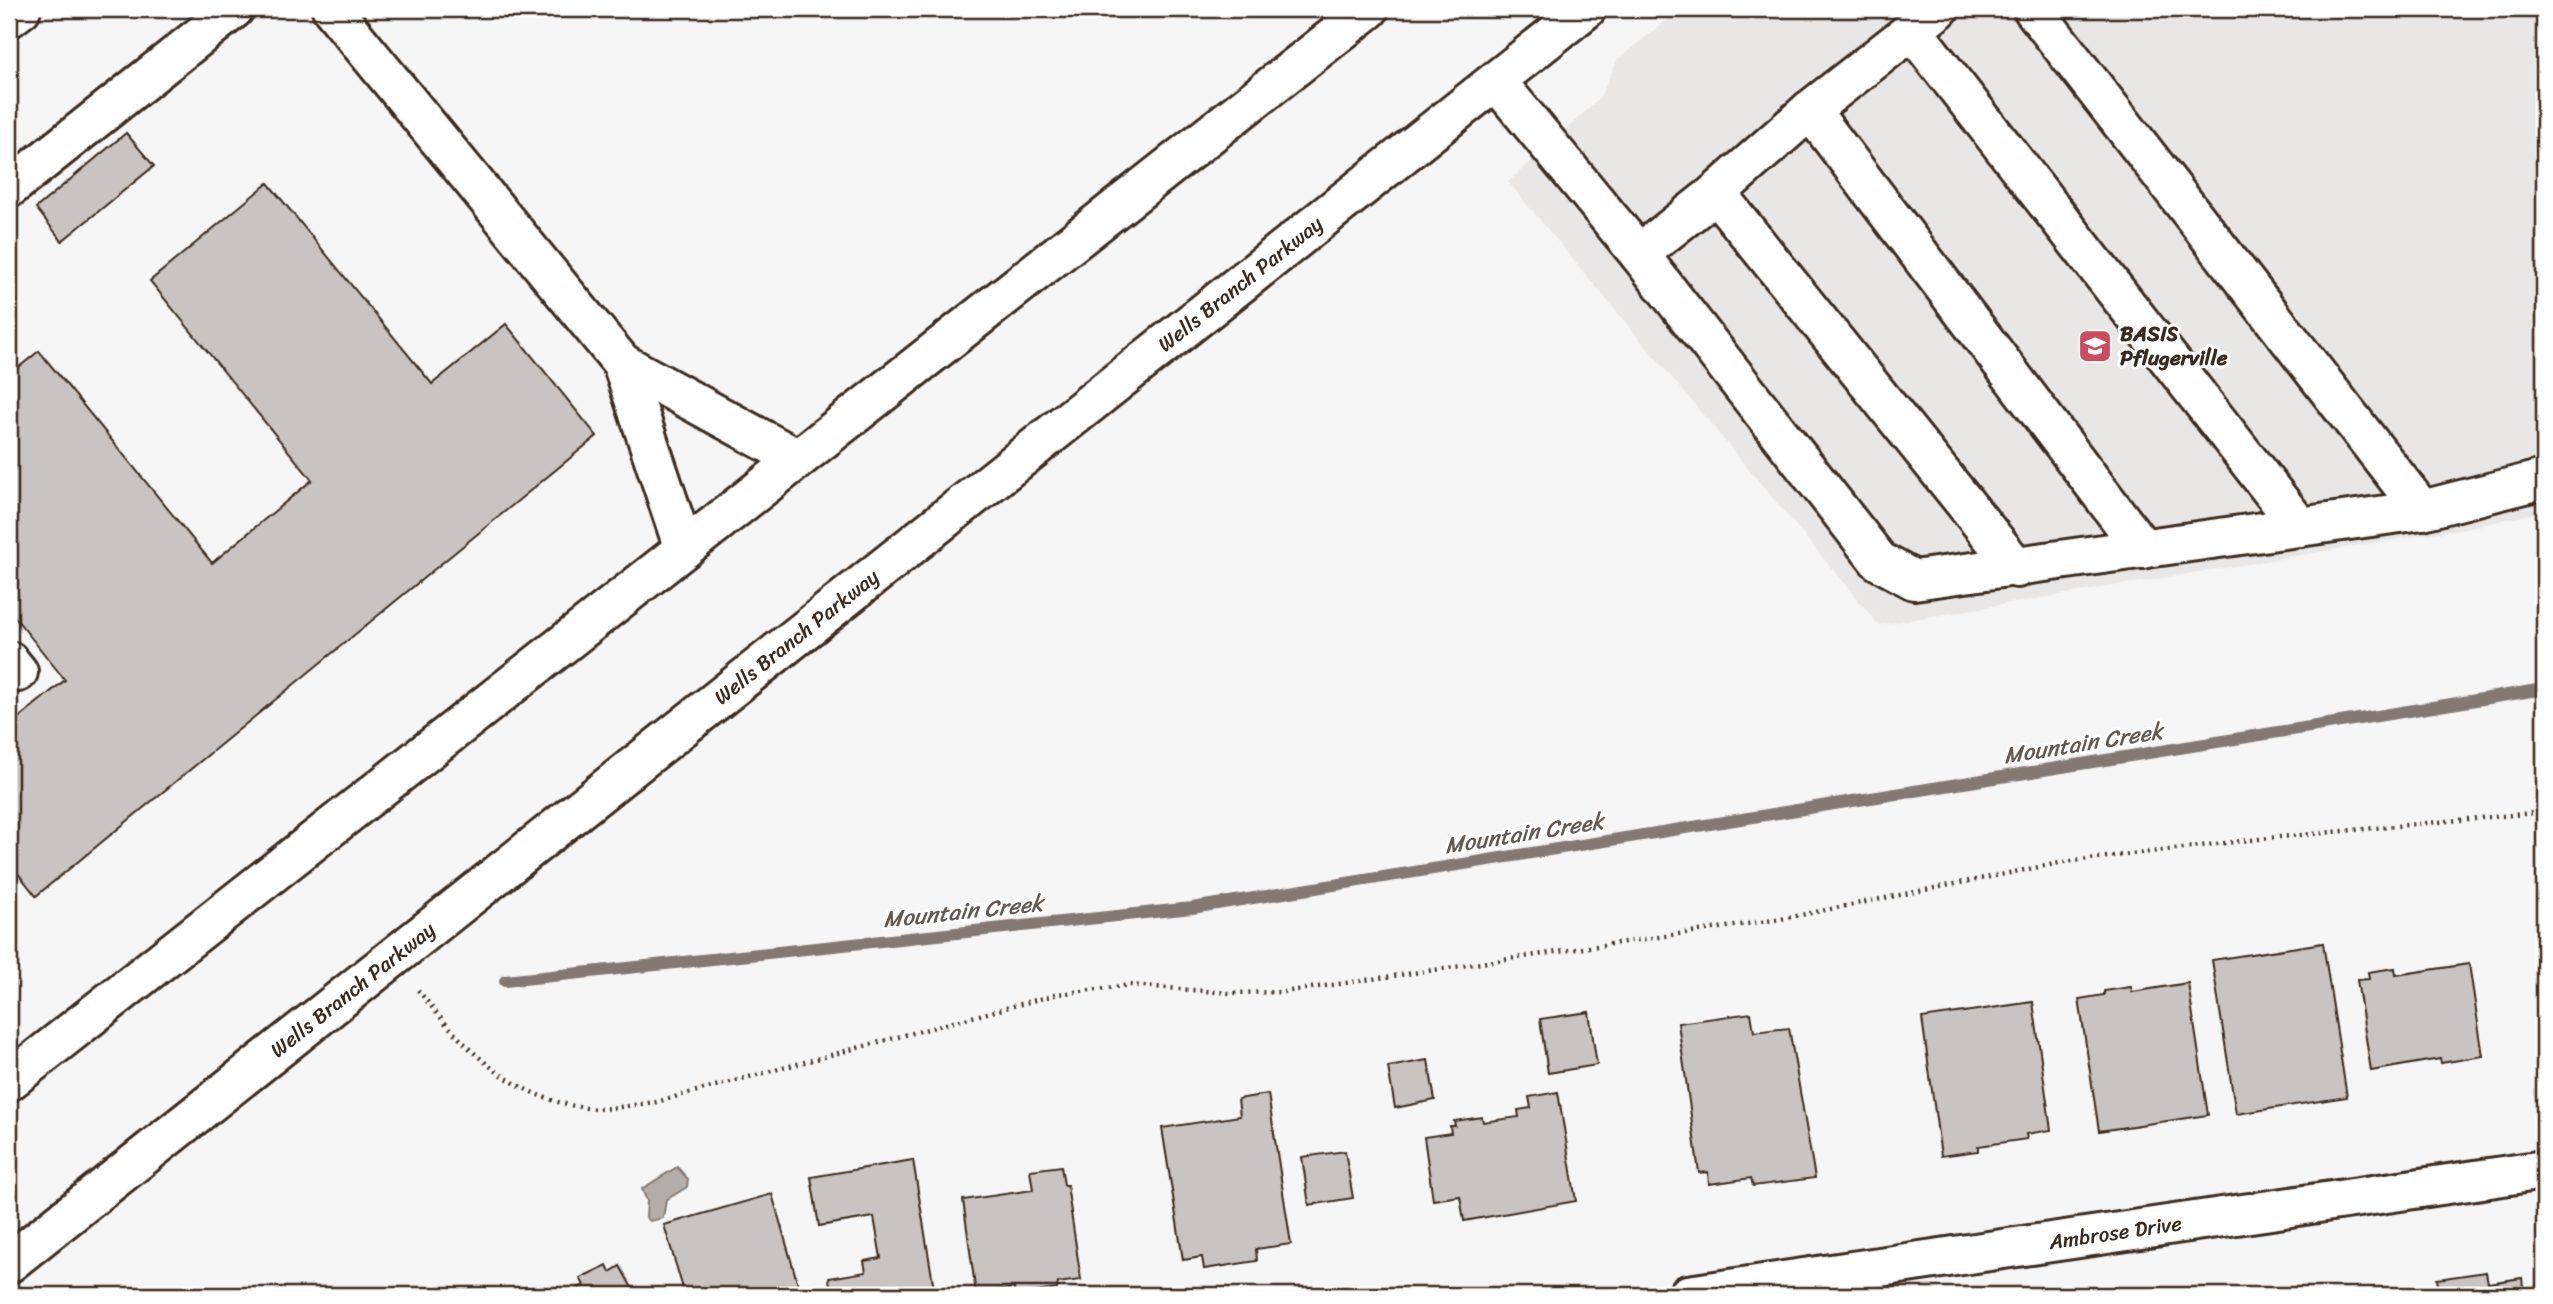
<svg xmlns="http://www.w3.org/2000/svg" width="2553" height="1304" viewBox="0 0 2553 1304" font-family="Sriracha,sans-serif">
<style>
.built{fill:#e9e7e6}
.water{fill:#b4aeaa;stroke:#847972;stroke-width:2}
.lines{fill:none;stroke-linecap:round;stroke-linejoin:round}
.stream{stroke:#847972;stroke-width:12}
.building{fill:#c9c3c1;stroke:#3b2a1e;stroke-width:2}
.minor-casing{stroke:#3b2a1e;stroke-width:44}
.major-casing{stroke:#3b2a1e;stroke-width:44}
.path{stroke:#3b2a1e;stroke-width:4.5;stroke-dasharray:2 5;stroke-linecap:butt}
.minor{stroke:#fff;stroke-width:38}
.major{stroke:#fff;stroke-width:38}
.labels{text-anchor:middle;stroke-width:6;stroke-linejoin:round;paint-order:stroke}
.street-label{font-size:21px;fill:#3b2a1e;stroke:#fff}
.poi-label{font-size:21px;font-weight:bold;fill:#3b2a1e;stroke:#fff;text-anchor:start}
.water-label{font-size:23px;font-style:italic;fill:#65584f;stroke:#fff}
</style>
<rect width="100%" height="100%" fill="#f7f6f6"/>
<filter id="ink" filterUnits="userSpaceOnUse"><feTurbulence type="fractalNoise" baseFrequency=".0143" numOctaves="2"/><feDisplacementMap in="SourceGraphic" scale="14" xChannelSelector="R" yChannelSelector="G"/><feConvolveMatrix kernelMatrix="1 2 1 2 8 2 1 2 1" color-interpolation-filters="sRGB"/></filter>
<g filter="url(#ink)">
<polygon class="built" points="1681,9 2544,9 2544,511 2472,527 1879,625 1508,182 1599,99 1618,59"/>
<polygon class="water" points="677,1167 688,1179 687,1187 666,1200 663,1218 650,1221 646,1217 647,1201 642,1189"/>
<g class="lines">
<polyline class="stream" points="505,981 1192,908 2544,689"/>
</g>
<g class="building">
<polygon points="126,133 154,166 62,241 36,208"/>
<polygon points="268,183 432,384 506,324 597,436 36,896 9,862 9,709 17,719 65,680 9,610 9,375 39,351 212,563 312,480 150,281"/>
<polygon points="2323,943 2347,1097 2236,1114 2212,960"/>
<polygon points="2469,964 2483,1056 2441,1063 2440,1059 2371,1071 2357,980 2369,979 2368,972 2395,968 2396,975"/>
<polygon points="2188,983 2208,1115 2099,1131 2079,999 2104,995 2104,991 2131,987 2132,992"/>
<polygon points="2033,1002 2051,1130 2026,1134 2027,1139 1978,1146 1978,1151 1941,1156 1922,1018"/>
<polygon points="1589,1012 1597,1065 1548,1073 1540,1019"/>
<polygon points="1751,1013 1754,1032 1789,1028 1815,1178 1753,1186 1751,1178 1709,1184 1708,1172 1699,1173 1678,1023"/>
<polygon points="1428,1060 1435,1100 1395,1108 1388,1067"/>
<polygon points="1558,1092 1576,1201 1464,1221 1460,1196 1433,1200 1424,1137 1451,1133 1450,1126 1455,1126 1454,1121 1482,1117 1483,1122 1519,1117 1518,1110 1531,1108 1529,1097"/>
<polygon points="1268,1094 1291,1244 1256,1249 1257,1261 1204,1269 1202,1257 1183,1260 1162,1128 1240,1116 1238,1099"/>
<polygon points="1345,1151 1353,1198 1309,1205 1302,1157"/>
<polygon points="913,1160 935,1295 831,1295 829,1278 866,1272 864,1261 881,1258 874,1217 819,1226 811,1177"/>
<polygon points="1061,1166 1064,1185 1067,1185 1081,1280 1058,1283 1057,1289 1014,1295 1014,1288 976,1294 963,1200 1033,1190 1030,1170"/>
<polygon points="772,1194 801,1295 685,1295 664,1225"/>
<polygon points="607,1265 610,1272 620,1266 636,1295 566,1295 584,1285 580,1278"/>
<polygon points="2486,1272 2488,1283 2522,1278 2524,1295 2411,1295 2439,1290 2437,1279"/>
</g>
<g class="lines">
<g class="minor-casing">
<g id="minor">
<polyline points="332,9 622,363"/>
<polyline points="2033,9 2422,510 2544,479"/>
<polyline points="9,18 21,9"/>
<polyline points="1912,30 2300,527"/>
<polyline points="1496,81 1639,254 1716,193 1810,110 1939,9"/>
<polyline points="1810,110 2143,549"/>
<polyline points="9,188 234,9"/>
<polyline points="1716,193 2017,568"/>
<polyline points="1639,254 1879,561 1914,580 2422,510"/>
<polyline points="684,549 622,363 798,459"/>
<polyline points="9,661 18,672"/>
<path id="s1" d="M1688,1295l856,-125"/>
</g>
</g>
<g class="major-casing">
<g id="major">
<polyline points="9,1081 1369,9"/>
<path id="s2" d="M9,1263l1577,-1254"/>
</g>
</g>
<path class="path" d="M418,990c46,58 91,107 168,118 22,3 49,-4 70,-6l402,-108 72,-9 99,8 55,-1 497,-73 283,-57 195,-23 285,-27"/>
<use href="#minor" class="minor"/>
<use href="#major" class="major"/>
</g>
</g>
<defs>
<g id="school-square" transform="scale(1.75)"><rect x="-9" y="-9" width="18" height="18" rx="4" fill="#d1495b" stroke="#fff"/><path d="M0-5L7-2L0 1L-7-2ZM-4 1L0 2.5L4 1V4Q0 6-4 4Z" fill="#fff"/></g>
</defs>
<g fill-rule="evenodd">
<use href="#school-square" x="2095" y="346"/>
</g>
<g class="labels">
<g class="street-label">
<text dy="7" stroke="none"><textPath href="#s2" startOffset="1573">Wells Branch Parkway</textPath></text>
<text dy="7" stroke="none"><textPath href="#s2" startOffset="1006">Wells Branch Parkway</textPath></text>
<text dy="7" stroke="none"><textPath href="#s2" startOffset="439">Wells Branch Parkway</textPath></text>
<text dy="7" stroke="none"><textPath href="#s1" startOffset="432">Ambrose Drive</textPath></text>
</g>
<g class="poi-label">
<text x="2120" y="341">BASIS<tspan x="2120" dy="24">Pflugerville</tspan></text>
</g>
<g class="water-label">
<text transform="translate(2083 743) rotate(-9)" y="8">Mountain Creek</text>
<text transform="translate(1524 833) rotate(-9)" y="8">Mountain Creek</text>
<text transform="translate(963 911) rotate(-6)" y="8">Mountain Creek</text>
</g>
</g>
<rect width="2553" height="1304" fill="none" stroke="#fff" stroke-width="35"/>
<rect x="18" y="18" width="2518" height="1269" fill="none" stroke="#3b2a1e" stroke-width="2.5" filter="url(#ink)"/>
</svg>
